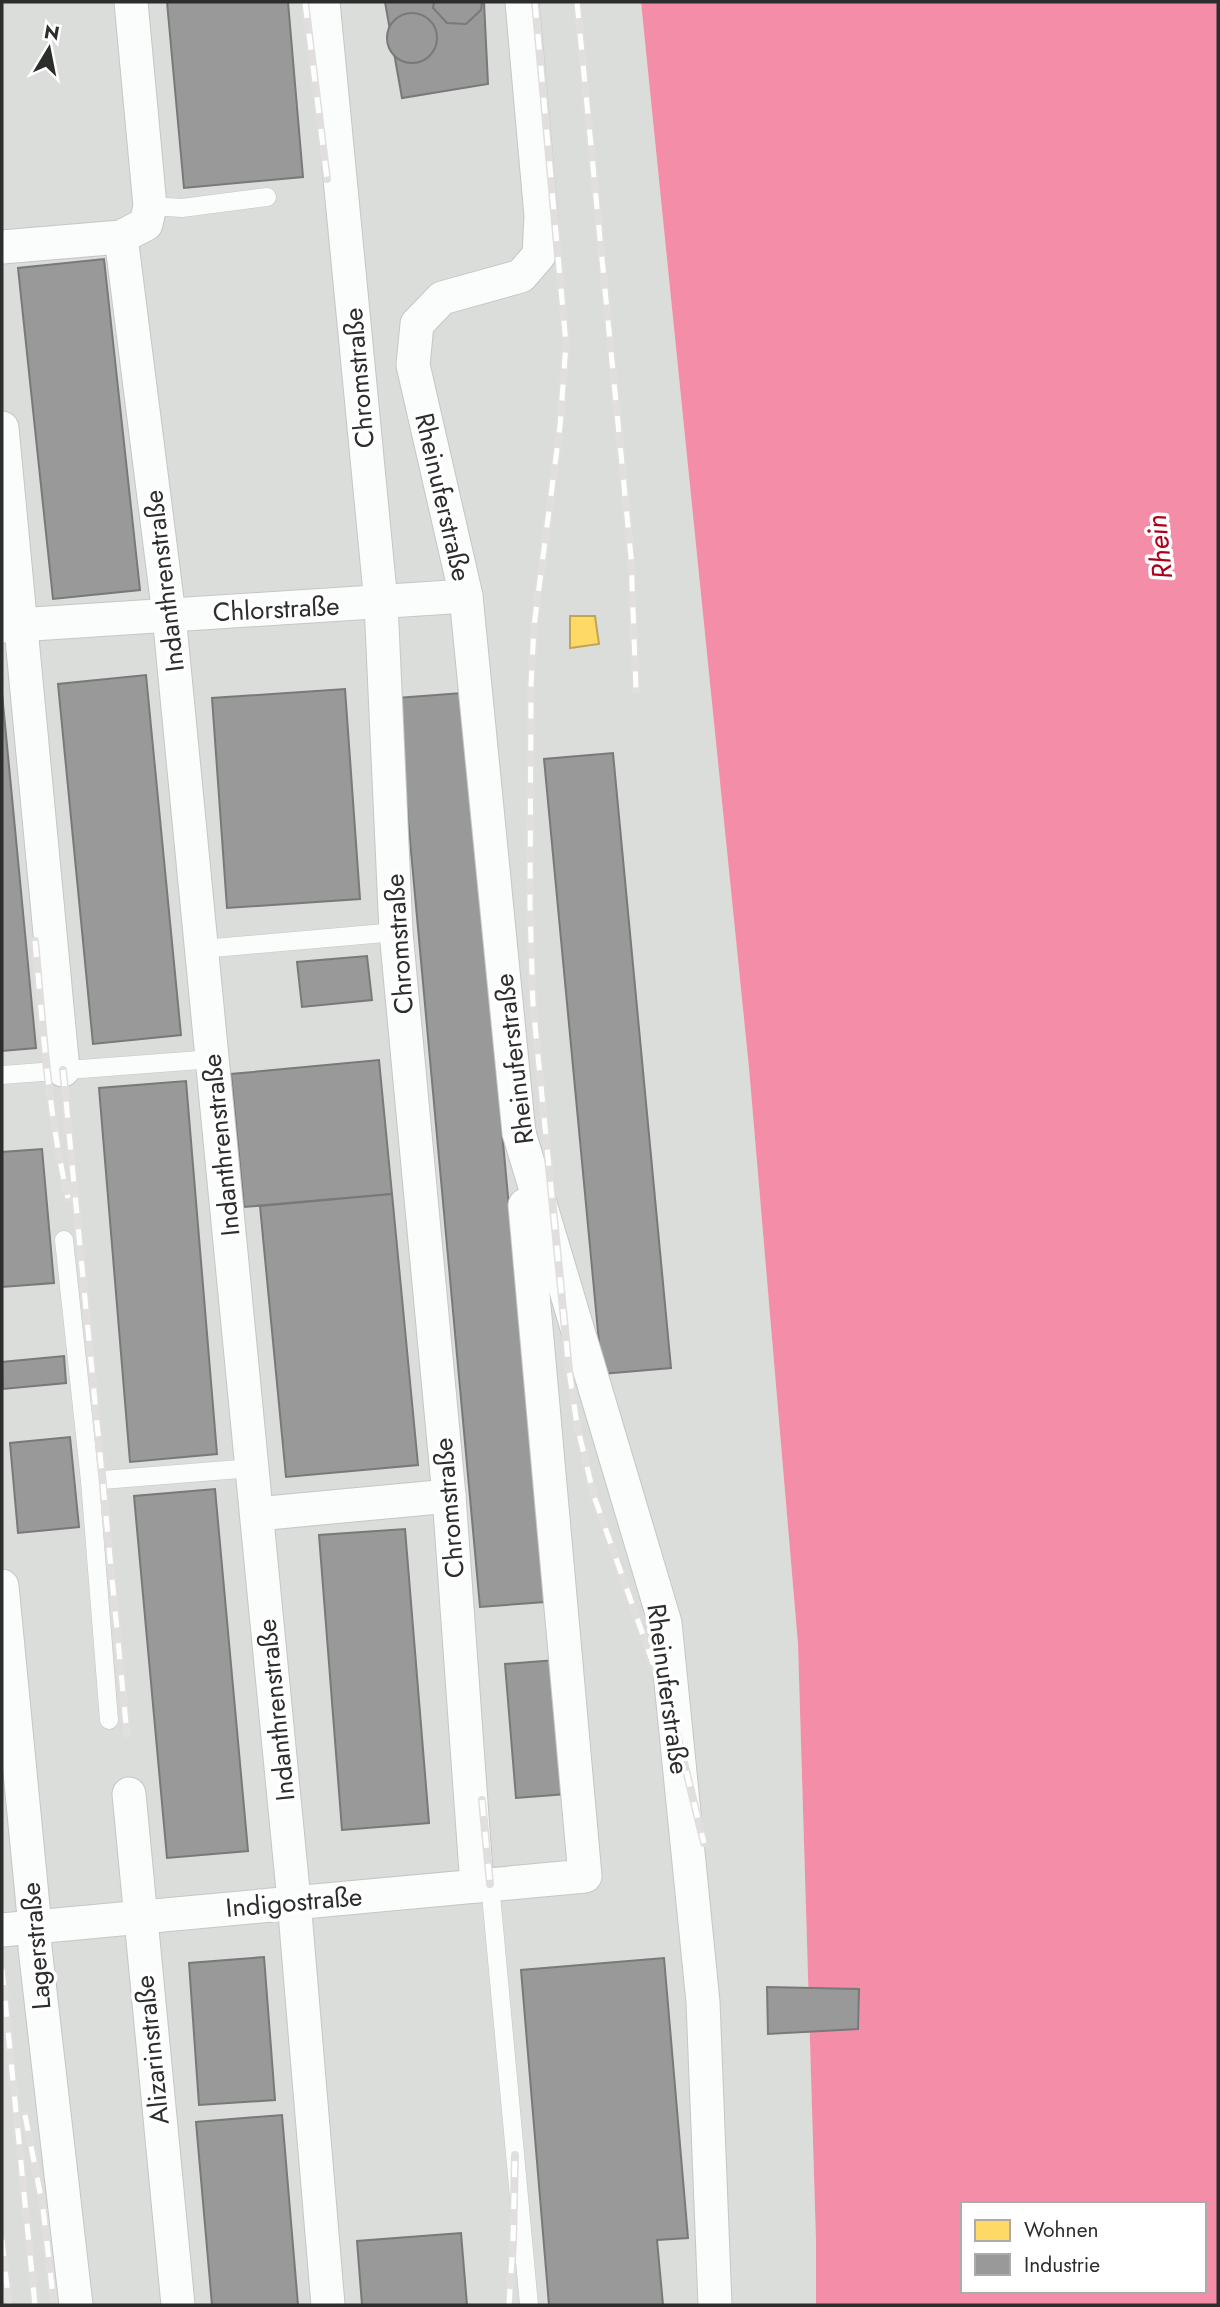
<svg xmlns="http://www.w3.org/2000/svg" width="1220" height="2307" viewBox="0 0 1220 2307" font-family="Jost,sans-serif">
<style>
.industrial{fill:#daddd9}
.water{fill:#f48ea8;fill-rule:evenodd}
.homes{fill:#ffd966;stroke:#c0a555;stroke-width:2}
.industry{fill:#999;stroke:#797979;stroke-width:2}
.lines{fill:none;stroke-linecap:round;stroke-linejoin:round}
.service-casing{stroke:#c5c7c6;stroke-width:19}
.minor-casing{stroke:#c5c7c6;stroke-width:35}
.service{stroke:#fbfcfc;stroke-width:18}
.minor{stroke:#fbfcfc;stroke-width:33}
.rail-casing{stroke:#e0dfde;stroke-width:8}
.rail{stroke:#fff;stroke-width:5;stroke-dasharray:16;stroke-linecap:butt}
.labels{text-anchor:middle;stroke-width:7;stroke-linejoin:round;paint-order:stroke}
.street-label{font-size:26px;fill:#2d2d2d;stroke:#fff}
.water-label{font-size:28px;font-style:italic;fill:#ad001c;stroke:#fff}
</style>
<rect width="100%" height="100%" fill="#e2eaeb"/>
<polygon class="industrial" points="2,2 641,2 749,1068 798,1644 816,2241 816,2305 2,2305"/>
<path class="water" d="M641,2h577v2303h-402v-64l-18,-597 -49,-576zM963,2204h241v87h-241z"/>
<polygon class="homes" points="570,616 595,616 599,644 570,648"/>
<g class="industry">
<polygon points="167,2 288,2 303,177 184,188"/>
<polygon points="385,2 484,2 488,84 402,98"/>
<polygon points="434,2 482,2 481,10 466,24 447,23 433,8"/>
<circle cx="412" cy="38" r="25"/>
<polygon points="104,259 140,590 53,599 18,268"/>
<polygon points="146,675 181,1035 93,1044 58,684"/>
<polygon points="345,689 360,899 227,908 212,698"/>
<polygon points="2,693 36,1048 2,1051"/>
<polygon points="462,693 545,1602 480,1607 397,698"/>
<polygon points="613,753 671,1368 602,1374 544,759"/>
<polygon points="367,956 372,1000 302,1007 297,962"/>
<polygon points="379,1060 392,1194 244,1207 231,1074"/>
<polygon points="186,1081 217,1454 130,1462 99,1088"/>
<polygon points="42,1149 54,1283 2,1287 2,1152"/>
<polygon points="392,1194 418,1465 286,1477 260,1206"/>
<polygon points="64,1356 66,1383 3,1389 2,1362"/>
<polygon points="70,1437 79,1527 18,1533 10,1443"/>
<polygon points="215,1489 248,1851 167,1858 134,1496"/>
<polygon points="405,1529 429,1823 342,1830 319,1535"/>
<polygon points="556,1660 567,1794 516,1798 505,1664"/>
<polygon points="264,1957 275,2100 199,2105 189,1963"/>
<polygon points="664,1958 688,2238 657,2240 663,2305 549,2305 521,1970"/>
<polygon points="767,1987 859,1989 858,2029 768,2034"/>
<polygon points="282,2115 298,2305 212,2305 196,2122"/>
<polygon points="461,2233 467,2305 362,2305 357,2241"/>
</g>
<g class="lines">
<g class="service-casing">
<g id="service">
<polyline points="150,206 182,208 267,197"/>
<polyline points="202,949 396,932"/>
<polyline points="2,1075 213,1059"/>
<polyline points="64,1240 90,1481"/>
<polyline points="109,1720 90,1481 252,1468"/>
<polyline points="490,1884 529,2305"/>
</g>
</g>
<g class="minor-casing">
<g id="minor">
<polyline points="323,2 381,603 396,932 449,1496 477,1886"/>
<polyline points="522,2 541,216 539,255 521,276 442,298 417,324 413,365 466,596 519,1133 665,1623 703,2002 715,2305"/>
<polyline points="121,237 169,615 294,1901 328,2305"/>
<polyline points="2,247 121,237 146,224 150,206 131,2"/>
<polyline points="2,428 63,1070"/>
<polyline points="2,626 466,596"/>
<polyline points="257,1514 449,1496"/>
<polyline points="2,1586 35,1927 35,1948 76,2305"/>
<polyline points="129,1794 178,2305"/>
<polyline points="2,1930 585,1876 525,1205"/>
</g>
</g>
<use href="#service" class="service"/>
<use href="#minor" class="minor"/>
<g class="rail-casing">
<g id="rail">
<polyline points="305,2 327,179"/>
<polyline points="535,2 566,344 560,426 534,626 531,685 530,907 533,1005 569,1370 577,1425 594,1496 675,1726 704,1843"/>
<polyline points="577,2 631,557 636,690"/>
<path d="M35,941c8,86 13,172 33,257"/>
<polyline points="63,1070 127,1734"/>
<polyline points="482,1800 490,1884"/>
<polyline points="2,1969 35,2305"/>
<polyline points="25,2115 43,2208 54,2305"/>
<polyline points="2,2240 9,2305"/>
<polyline points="509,2305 513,2242 515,2155"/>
</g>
</g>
<use href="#rail" class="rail"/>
</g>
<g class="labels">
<g class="street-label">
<text transform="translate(359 378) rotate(-95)" y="9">Chromstraße</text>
<text transform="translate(443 497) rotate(77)" y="9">Rheinuferstraße</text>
<text transform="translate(164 581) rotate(-97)" y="9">Indanthrenstraße</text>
<text transform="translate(276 609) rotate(-3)" y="9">Chlorstraße</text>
<text transform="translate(399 944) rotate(-94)" y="9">Chromstraße</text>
<text transform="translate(514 1059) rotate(-97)" y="9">Rheinuferstraße</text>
<text transform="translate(221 1145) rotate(-96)" y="9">Indanthrenstraße</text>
<text transform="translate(449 1508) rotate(-95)" y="9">Chromstraße</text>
<text transform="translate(668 1689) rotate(82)" y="9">Rheinuferstraße</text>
<text transform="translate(276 1710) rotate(-96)" y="9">Indanthrenstraße</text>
<text transform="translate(294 1902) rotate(-5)" y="9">Indigostraße</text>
<text transform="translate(36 1946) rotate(-95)" y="9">Lagerstraße</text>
<text transform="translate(152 2050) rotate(-96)" y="9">Alizarinstraße</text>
</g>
<g class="water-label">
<text transform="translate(1159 547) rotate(-96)" y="10">Rhein</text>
</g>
</g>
<rect width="1220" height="2307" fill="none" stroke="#2d2d2d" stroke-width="7"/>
<rect x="961" y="2202" width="245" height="91" fill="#ffffff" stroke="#ababab" stroke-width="2"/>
<rect x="975" y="2220" width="35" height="21" fill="#ffd966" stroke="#ababab" stroke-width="2"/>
<text x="1024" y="2237" font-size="21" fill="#2d2d2d">Wohnen</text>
<rect x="975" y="2254" width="35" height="21" fill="#999999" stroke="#ababab" stroke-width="2"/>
<text x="1024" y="2272" font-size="21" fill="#2d2d2d">Industrie</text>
<g transform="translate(49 49) rotate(10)" stroke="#ffffff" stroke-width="5" paint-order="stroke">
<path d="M0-5L12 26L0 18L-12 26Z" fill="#2d2d2d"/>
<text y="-10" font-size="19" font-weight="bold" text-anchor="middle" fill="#2d2d2d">N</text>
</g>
</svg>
